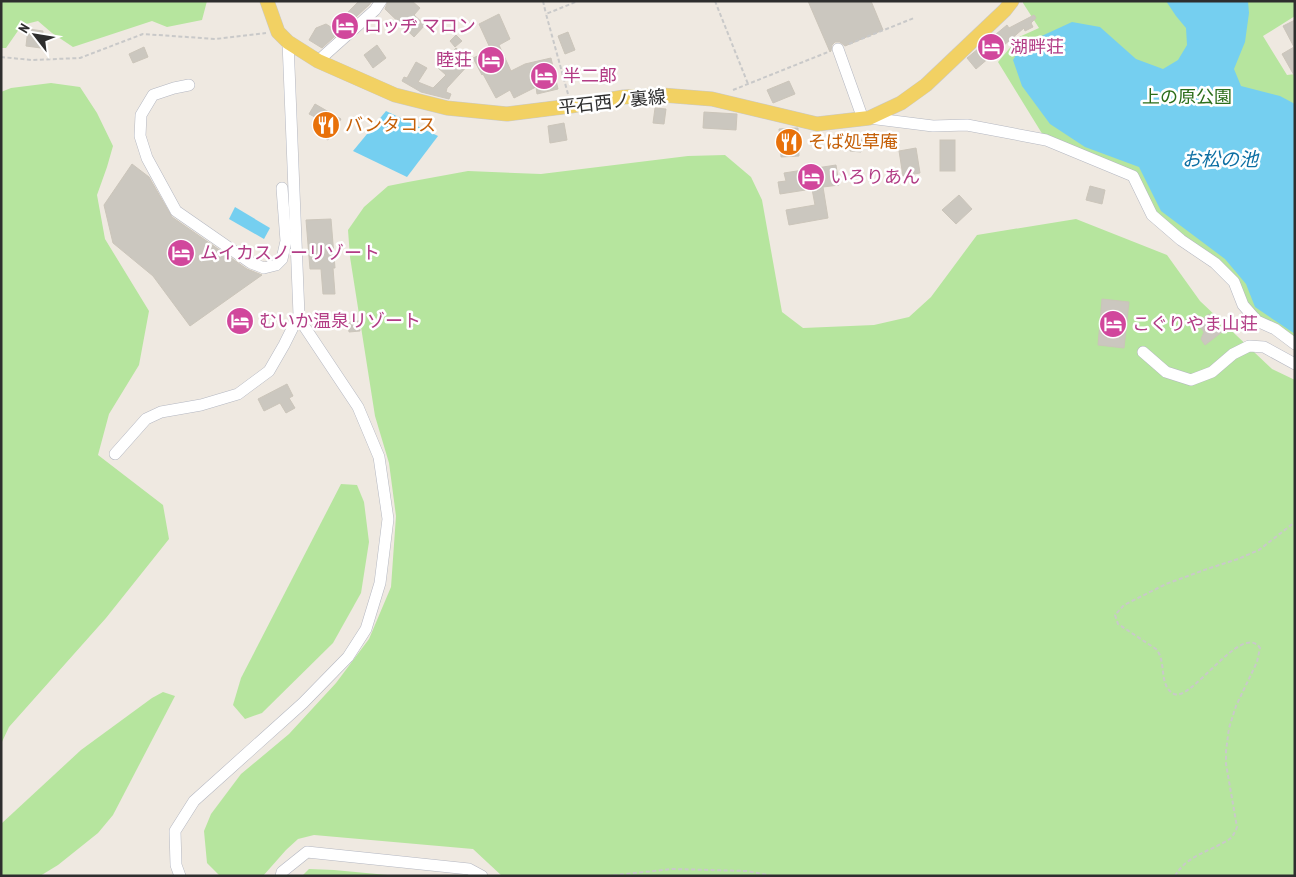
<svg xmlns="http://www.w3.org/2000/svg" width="1296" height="877" viewBox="0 0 1296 877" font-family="'PT Sans Narrow','Noto Sans JP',sans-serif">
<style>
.green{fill:#b6e59e}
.water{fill:#75cff0}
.building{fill:#cbc7bf;stroke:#cbc5ba}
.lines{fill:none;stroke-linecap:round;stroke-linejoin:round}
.minor-casing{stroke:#b4b7c1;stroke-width:12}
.major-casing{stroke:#c9c9c9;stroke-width:15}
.path{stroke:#c9c9c9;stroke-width:2;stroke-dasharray:4 2.5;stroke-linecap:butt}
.minor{stroke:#fff;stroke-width:11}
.major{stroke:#f2d163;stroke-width:14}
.labels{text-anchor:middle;stroke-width:5;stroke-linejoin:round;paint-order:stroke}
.hotel-label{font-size:18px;fill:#b23c85;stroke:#fff;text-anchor:start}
.park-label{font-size:18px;fill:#2c6e1b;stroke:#fff}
.street-label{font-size:18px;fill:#2e2e2e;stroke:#fff}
.food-label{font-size:18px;fill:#c56008;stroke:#fff;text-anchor:start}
.water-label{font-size:19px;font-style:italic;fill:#0d6fa3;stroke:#fff}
</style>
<rect width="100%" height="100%" fill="#efe9e1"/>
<g class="green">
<polygon points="1,1 207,1 202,20 167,27 152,21 73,47 52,33 38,21 22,25 6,48 1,48"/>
<polygon points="1023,1 1295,1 1295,16 1263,36 1287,75 1295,74 1295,344 1257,321 1234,282 1152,215 1133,176 1046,140 998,62 1019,37 1039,28 1023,3"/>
<polygon points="51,83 80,87 97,113 113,146 107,167 97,195 105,239 149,311 139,365 109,414 98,455 163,505 169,539 106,618 9,727 1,744 1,92 11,88"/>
<polygon points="725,155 751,177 762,200 782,312 803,328 874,325 909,317 931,297 977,235 1076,219 1167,255 1200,301 1272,369 1295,380 1295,876 502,876 473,849 314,835 298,839 286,850 263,876 220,876 207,863 204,831 211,814 241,774 289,734 336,683 369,639 391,587 396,516 389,463 375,416 350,257 348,230 364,207 388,186 408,182 468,171 541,174 688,156"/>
<polygon points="341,484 357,485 364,502 369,542 361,593 333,643 262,713 245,719 233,705 241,678"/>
<polygon points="163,692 175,696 113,815 98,833 58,865 40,876 1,876 1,824 81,750 152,698"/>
<polygon points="309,869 334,870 398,876 302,876"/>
</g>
<g class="water">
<polygon points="1166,1 1248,1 1249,13 1245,42 1234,69 1241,86 1280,96 1295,104 1295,334 1255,307 1246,284 1225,259 1161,211 1139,167 1085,147 1050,124 1022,86 1013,60 1022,45 1072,22 1100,27 1136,59 1163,69 1178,60 1187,45 1186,28 1176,16"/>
<polygon points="386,111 438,136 407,177 353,151"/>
<polygon points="235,207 270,228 264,239 229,219"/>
</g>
<g class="building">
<polygon points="359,1 372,1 369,5 322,48 309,40 316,28 326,24 337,31 347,13"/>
<polygon points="388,1 412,1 420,8 414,15 425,25 414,37 385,9"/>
<polygon points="808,1 871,1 883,30 845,46 840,42 835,42 832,45 831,51 830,52"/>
<polygon points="499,14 510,39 499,45 511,71 525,64 551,58 558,89 537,94 536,87 514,98 510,90 496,98 483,74 482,75 473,58 491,50 479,24"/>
<polygon points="1034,15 1036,18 1031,23 1033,27 1025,31 1024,28 976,69 967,58 1007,25 1009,28"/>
<polygon points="1295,20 1295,77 1282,54 1294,47 1283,26"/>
<polygon points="28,29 43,31 41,48 26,46"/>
<polygon points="568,32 575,50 565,54 558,36"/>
<polygon points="456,35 462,41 455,47 450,41"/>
<polygon points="377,45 386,58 373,68 364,55"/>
<polygon points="144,47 148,57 133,63 129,54"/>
<polygon points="456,48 471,62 447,88 446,92 451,94 449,99 421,92 402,81 404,77 407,78 416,62 427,68 418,82 433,88 446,75 437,67"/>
<polygon points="789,81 795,94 773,103 767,90"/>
<polygon points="315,104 341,119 328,140 313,131 319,119 309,114"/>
<polygon points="655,108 666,109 664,124 653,123"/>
<polygon points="704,112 737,114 736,130 703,128"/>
<polygon points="564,123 567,140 550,143 548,126"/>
<polygon points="796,128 798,128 799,156 781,157 779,129"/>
<polygon points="851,139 862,140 861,152 850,151"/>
<rect x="940" y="140" width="15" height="31"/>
<polygon points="916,148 920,173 903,176 899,151"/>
<polygon points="132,164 149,177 172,217 247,269 262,275 190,326 153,276 113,243 104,205"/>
<polygon points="836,165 839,185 823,187 828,218 789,225 786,210 815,205 812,189 780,194 778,182 786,181 784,173"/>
<polygon points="1090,186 1105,190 1102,204 1086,200"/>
<polygon points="959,195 972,209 956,224 942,210"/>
<polygon points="331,219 335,268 333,268 335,294 323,294 321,269 310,269 306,220"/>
<polygon points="1102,299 1129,302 1124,348 1098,345"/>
<polygon points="1209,314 1222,332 1205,345 1201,339 1204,332 1197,323"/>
<polygon points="359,321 360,331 349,332 348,322"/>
<polygon points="287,384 293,396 289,398 295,408 286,413 280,403 264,411 258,399"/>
</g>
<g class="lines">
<g class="minor-casing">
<g id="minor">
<polyline points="838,49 863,119"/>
<polyline points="318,61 375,10 381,1"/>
<polyline points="189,85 174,88 153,95 141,115 140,136 147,158 176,211 251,263 264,268 276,265 282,259 286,241 282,188"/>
<polyline points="869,118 933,126 967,125 1046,140 1133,176 1152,215 1181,240 1215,263 1234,282 1243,305 1257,321 1275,329 1295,344"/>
<polyline points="1143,352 1166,372 1191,380 1212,372 1233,354 1249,346 1264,347 1295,364"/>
<polyline points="115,454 146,419 161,412 201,405 238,394 269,371 284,345 299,315"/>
<polyline points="180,876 176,865 175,831 194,801 303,703 348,657 366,629 380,583 388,519 379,457 358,407 304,326 299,315 288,42"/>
<polyline points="281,876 282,872 307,852 469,869 482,876"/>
</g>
</g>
<g class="major-casing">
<polyline id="major" points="267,1 278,32 288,42 318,61 395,95 447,108 507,114 571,106 624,97 662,95 712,99 817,124 869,118 901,103 926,85 1005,10 1012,1"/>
</g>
<g class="path">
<polyline points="543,1 546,14"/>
<polyline points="715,1 748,84"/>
<polyline points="849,44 914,18"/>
<polyline points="1,57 32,60 80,58 143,34 216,39 266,33"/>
<polyline points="733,90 828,52"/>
<polyline points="568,94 546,14 578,1"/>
<polyline points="607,876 672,869 747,871 773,876"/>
<path d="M1175,876c12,-21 34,-24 53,-36 5,-3 7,-8 9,-13l-11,-63v-13l3,-23 7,-22 21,-44 3,-14c-18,-27 -68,54 -86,46 -16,-8 -7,-33 -18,-45l-38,-25 -3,-9 9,-10 42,-21 41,-15 31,-10 21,-9 36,-28"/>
</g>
<use href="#minor" class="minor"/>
<use href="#major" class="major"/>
</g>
<defs>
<g id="hotel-disc" transform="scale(1.4375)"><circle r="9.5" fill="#d1479c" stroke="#fff"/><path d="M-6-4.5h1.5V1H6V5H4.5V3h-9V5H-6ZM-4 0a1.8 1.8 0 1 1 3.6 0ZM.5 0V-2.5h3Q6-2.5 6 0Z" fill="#fff"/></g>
<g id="restaurant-disc" transform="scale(1.4375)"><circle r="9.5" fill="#e8710a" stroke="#fff"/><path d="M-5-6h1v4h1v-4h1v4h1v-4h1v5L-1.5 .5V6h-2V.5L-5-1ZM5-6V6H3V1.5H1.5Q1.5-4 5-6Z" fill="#fff"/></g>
</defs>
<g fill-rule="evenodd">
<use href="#hotel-disc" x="345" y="26"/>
<use href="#hotel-disc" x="991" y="47"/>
<use href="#hotel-disc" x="491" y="60"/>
<use href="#hotel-disc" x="544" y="76"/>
<use href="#restaurant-disc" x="326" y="125"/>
<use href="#restaurant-disc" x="789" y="142"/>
<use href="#hotel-disc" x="811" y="177"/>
<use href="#hotel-disc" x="181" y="253"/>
<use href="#hotel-disc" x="240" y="321"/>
<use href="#hotel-disc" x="1113" y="324"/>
</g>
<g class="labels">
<g class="hotel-label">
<text x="364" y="32">ロッヂ マロン</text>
<text x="1010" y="53">湖畔荘</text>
<text x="472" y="66" text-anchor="end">睦荘</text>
<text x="563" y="82">半二郎</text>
<text x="830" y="183">いろりあん</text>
<text x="200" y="259">ムイカスノーリゾート</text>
<text x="259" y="327">むいか温泉リゾート</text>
<text x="1132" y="330">こぐりやま山荘</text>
</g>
<g class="park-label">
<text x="1187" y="103">上の原公園</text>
</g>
<g class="street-label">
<text transform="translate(612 102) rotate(-6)" y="6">平石西ノ裏線</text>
</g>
<g class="food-label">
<text x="345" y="131">バンタコス</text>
<text x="808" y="148">そば処草庵</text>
</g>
<g class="water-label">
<text x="1220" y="166">お松の池</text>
</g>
</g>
<rect width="1296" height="877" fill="none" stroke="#2e2e2e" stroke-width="5"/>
<g transform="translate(35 35) rotate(301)" stroke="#ffffff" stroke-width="4" paint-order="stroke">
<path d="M0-4L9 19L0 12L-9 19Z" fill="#2e2e2e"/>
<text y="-8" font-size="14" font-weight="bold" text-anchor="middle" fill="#2e2e2e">N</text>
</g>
</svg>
